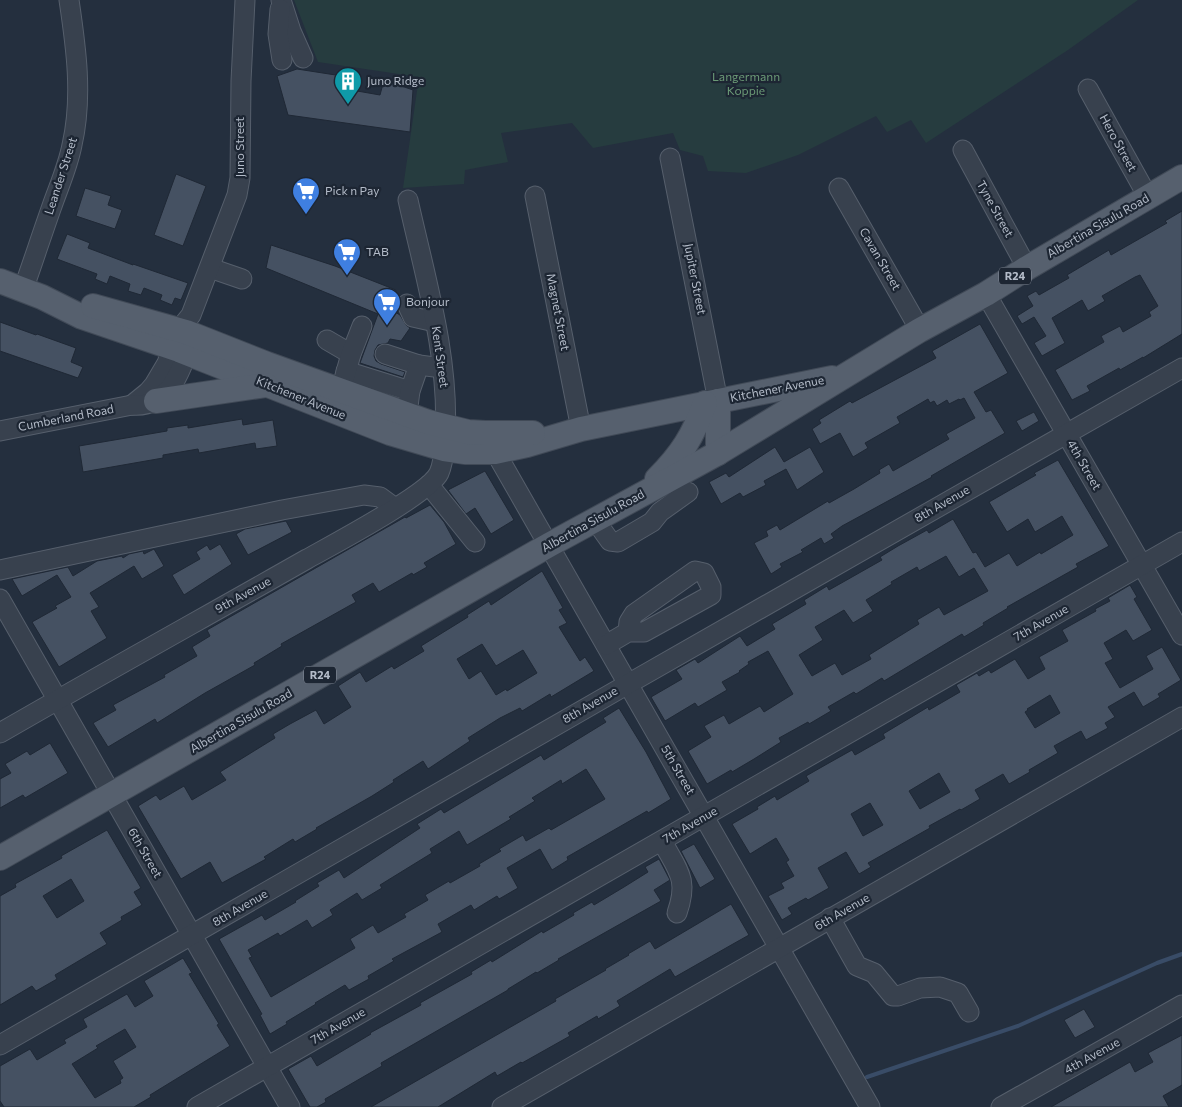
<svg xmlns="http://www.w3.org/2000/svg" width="1182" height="1107" viewBox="0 0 1182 1107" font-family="Commissioner,sans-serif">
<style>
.green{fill:#263c3f}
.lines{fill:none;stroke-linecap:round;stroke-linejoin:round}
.stream{stroke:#394c67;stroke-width:4}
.building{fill:#455162;stroke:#1f2835;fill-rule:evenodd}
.minor-casing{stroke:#565f6c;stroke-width:21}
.major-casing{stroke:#414a57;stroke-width:26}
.minor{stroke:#38414e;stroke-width:19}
.major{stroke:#56606e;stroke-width:24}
.labels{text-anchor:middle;stroke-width:4.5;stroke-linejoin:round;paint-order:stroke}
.shield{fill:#1d2633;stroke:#878f9c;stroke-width:1}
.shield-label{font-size:11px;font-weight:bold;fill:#b4bcc9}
.park-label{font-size:12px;fill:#6b9a76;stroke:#1d2633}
.poi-label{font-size:12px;fill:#b4bcc9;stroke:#1d2633;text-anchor:start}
.street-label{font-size:12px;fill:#b4bcc9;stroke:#1d2633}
</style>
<rect width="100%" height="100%" fill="#242f3e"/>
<polygon class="green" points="294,0 1138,0 1068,50 926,143 911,120 887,132 876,116 798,155 746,173 708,171 703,156 680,150 673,133 593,148 572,123 501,133 508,162 465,170 464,184 403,188 419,77 318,62"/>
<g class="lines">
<polyline class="stream" points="867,1077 1018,1026 1157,963 1182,954"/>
</g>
<g class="building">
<polygon points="297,69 342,76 340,88 380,95 384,80 413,90 410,132 288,115 277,76"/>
<polygon points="176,174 206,186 183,246 154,235"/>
<polygon points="85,188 111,196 108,205 122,210 115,229 76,216"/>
<polygon points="1182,211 1182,334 1143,358 1143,357 1120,370 1119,368 1087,386 1090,391 1072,400 1055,370 1104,342 1101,336 1120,326 1123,332 1151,316 1149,312 1158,306 1140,275 1135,277 1102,296 1105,301 1088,311 1082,300 1052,318 1065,343 1042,356 1034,343 1046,336 1034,317 1022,324 1017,316 1033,306 1027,296 1036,291 1039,295 1069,278 1067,275 1109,250 1111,255 1167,223 1165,221"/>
<polygon points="67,234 90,243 88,248 133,265 133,264 188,283 181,300 175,298 172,305 160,300 162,295 144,288 141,295 128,291 130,284 110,276 107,284 95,279 97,274 57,259"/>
<polygon points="271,245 335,266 396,290 387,307 400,315 406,325 410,328 401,341 390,339 388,343 378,345 375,350 374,356 376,361 381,364 405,372 403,377 360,363 378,314 266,268"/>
<polygon points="0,322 36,335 37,334 76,348 71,362 83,367 78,378 0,351"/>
<polygon points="980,324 1008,373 974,392 986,412 991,410 1005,433 931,476 932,477 842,526 831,534 834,538 824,544 821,538 801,550 803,552 780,564 782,567 771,574 754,543 768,536 766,531 777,525 780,530 828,501 829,503 854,489 880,473 879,470 889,464 893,471 949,439 946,434 975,418 964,398 960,400 959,399 949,404 947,400 937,406 934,401 930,403 928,399 897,417 900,423 865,443 868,448 853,457 840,433 820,444 812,429 821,423 819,420 850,401 852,403 936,358 932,351"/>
<polygon points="1034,412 1039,421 1022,431 1016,421"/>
<polygon points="242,419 243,425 273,420 277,446 256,449 255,443 199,453 198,449 163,455 163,458 83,472 79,446 167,431 167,428 188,425 188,428"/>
<polygon points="775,447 784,462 810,447 824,472 797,490 786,469 764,481 766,485 743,497 740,493 721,504 709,482 726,473 729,477"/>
<path d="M1058,460l51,86 -33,18 2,3 -71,40 1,1 -25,15 1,2 -20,12 -2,-3 -78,47 -2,-3 -26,16 -2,-2 -26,15 3,4 -22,13 -1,-2 -29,16 2,4 -27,17 -22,13 -1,-2 -24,14 -19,-33 23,-14 -7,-11 20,-11 5,9 31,-18 4,6 29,-18 -25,-43 -20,11 1,2 -10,7 1,1 -18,10 5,8 -29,17 -3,-4 -30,18 -14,-24 31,-18 -6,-9 19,-11 3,4 42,-27 7,10 28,-17 -3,-5 34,-20 -2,-4 23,-14 2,4 53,-30 -2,-3 18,-11 29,-16 2,3 24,-14 20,34 3,-1 9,15 24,-14 8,13 23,-14 1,2 32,-19 -11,-19 -27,16 -7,-13 -21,13 -18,-30 47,-27 -2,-2zM946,556l13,21 15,-9 14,23 -44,24 -5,-8 -22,13 2,4 -50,31 2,4 -29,16 -7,-12 -23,13 -13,-21 24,-15 -8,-13 29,-17 9,13 20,-12 -7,-11 26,-16 -1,-2 26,-15 2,4z"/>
<polygon points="485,471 514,520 491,534 475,508 466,514 448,490"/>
<polygon points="430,505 444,522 456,544 424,563 427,567 413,575 412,573 379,592 373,583 352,595 356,602 281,644 282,646 254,663 255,665 205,693 157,723 155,719 108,747 93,723 116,710 113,705 165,677 164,675 197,656 192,647 210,636 207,630 405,517 406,518"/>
<polygon points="286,521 292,532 248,555 236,534 245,529"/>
<polygon points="220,544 232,564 184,595 172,575 200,559 196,552 207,545 210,550"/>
<polygon points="154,549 164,566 142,579 134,566 90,593 99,607 91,611 107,638 59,667 32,622 57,608 55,606 71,597 57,575 22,596 12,579 68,567 73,576 97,561 122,556 123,558 129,554 143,551 144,554"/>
<path d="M542,571l21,37 -4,2 8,13 -8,4 21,34 5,-4 9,14 -43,26 -1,-3 -28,17 -2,-3 -20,10 -32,20 2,3 -42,28 -5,-8 -30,19 1,2 -22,14 -56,32 1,1 -22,13 -2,-3 -29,18 2,2 -44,24 -12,-21 -29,17 -43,-73 18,-11 4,5 24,-14 8,14 34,-20 -6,-8 55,-34 -2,-4 17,-10 26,-14 8,14 27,-17 -13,-21 22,-14 6,10 26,-16 2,3 30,-18 -3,-5 47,-29 -1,-2 22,-14 2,4zM482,644l14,22 27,-16 14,23 -30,18 -1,-2 -10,6 -15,-24 -12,8 -12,-20z"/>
<path d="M1130,585l7,12 -3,2 18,31 -19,11 -7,-11 -22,13 9,16 -8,4 15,25 33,-19 -7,-13 16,-9 19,33 -23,14 2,3 -17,10 -9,-15 -26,15 7,10 -10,6 3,5 -22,12 -5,-9 -27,15 4,7 -29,17 1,2 -21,12 -6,-10 -28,16 5,9 -19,11 -1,-1 -31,17 1,2 -62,35 3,4 -12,7 -13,-22 -28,16 11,20 -21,12 -2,-2 -18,10 4,6 -10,6 -14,-24 16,-8 -3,-5 13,-7 -8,-14 3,-2 -13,-22 -26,16 -18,-30 26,-15 -1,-2 18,-11 2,4 32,-19 -3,-5 21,-12 25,-14 3,5 30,-17 -2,-4 45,-27 1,3 31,-18 -4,-7 21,-12 2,3 10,-6 2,3 24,-14 13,20 17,-10 -6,-12 29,-16 -6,-11 34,-19 -1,-2 15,-8 -2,-3zM1050,695l10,18 -25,15 -10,-16 3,-2 -1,-1zM939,773l11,19 -30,17 -11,-18zM870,803l13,22 -20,11 -12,-22z"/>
<path d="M619,708l27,44 25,47 -23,14 -1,-2 -80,46 1,3 -16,10 -12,-21 -33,19 11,20 -19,11 -2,-3 -23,14 -3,-5 -33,19 4,8 -50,27 2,2 -26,15 1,3 -20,11 -4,-5 -30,18 1,1 -30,18 1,2 -17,10 -10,-19 2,-1 -3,-5 -40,-70 43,-24 3,5 31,-18 -1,-1 24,-15 -2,-3 22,-13 5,8 76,-50 -3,-4 24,-15 3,4 97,-58 3,5 62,-38 -3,-4zM586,769l19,30 -54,31 -2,-2 -23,13 -3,-6 -24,14 2,2 -22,13 1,2 -30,17 -1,-2 -24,14 3,5 -24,14 2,3 -28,16 -5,-8 -23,14 5,9 -84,49 -22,-39 3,-1 -4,-7 30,-17 2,3 27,-16 5,8 21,-13 -3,-5 27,-17 5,7 20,-12 -2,-3 52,-32 -2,-4 29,-18 8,14 44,-26 -2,-2 26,-16 -3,-3 29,-18 1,4z"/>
<polygon points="50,743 68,773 25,798 23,795 0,808 0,779 11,773 5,764 27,751 30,755"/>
<path d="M107,830l34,58 -7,4 8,13 -21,12 1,3 -22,13 7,11 -52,31 2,4 -21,12 -4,-5 -32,19v-109l16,-9 -1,-3 47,-26 -1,-2zM71,879l13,22 -27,17 -14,-22z"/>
<polygon points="694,844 715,879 700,888 681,851"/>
<polygon points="659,859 670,880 654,890 661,901 558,959 559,960 537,973 536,972 508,989 508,990 381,1063 382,1066 325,1099 326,1102 317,1107 310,1107 288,1069 311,1056 317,1066 371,1034 370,1033 421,1005 420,1003 472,974 471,972 491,960 492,962 542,931 543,933 574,915 573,913 592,902 594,905 624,887 648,872 645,867"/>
<polygon points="731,904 749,935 733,944 675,977 670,969 617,1001 620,1006 598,1019 597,1016 568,1033 570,1036 522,1063 521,1062 497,1076 495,1072 438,1107 371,1107 556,1001 555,999 606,970 605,969 629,955 628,954 650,941 655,949"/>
<path d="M183,958l9,15 -3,1 30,50 -2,1 13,21 -80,49 1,2 -17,10h-130l-4,-6v-35l30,-17 7,11 29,-17 -2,-3 23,-13 -4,-8 44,-25 8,13 18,-11 -9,-15zM125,1029l11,18 -23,14 10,17 -3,2 1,3 -26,15 -23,-34 26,-16 -2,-2z"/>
<polygon points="1084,1009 1095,1027 1075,1038 1064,1020"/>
<polygon points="1182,1035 1182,1085 1163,1096 1169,1107 1051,1107 1130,1062 1135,1072 1153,1062 1148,1053"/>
</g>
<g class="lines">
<g class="minor-casing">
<g id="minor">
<polyline points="281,0 291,31 303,58"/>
<polyline points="280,9 278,34 282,60"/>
<polyline points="1088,89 1148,197"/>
<polyline points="963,150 1027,268"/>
<polyline points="670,158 718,401"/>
<polyline points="839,188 920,330"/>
<polyline points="535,196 581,429"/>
<polyline points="210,268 242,279"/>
<path d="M23,290c10,-28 19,-56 29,-84 7,-20 16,-40 20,-61 11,-48 4,-98 -3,-145"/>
<polyline points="986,294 1182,635"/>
<polyline points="407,304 413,317 435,322"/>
<polyline points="327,340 351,354"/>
<polyline points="385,354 419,365"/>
<polyline points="346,371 410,391"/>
<polyline points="341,390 351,354 362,326"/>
<polyline points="132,405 148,392 154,385 167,363 179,330 191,315 237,195 240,178 241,81 245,0"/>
<polyline points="407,414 410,391 419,365 442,368"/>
<path d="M0,431l132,-26c37,3 50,-35 59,-65"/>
<polyline points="489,441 870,1107"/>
<polyline points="429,485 475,542"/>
<polyline points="595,520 610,541 618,542 652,522 660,512 688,492"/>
<polyline points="0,570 282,510 364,495 380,497 395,508"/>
<polyline points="0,599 290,1107"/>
<polyline points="606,645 628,632 644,632 711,595 711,587 704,573 695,571 634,614 629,622 628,632"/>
<path d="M0,733c102,-59 205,-116 307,-174 25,-14 122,-65 132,-86 5,-11 5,-24 6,-35 5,-80 -20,-161 -37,-238"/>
<path d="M662,841c16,30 27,38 15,72"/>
<polyline points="830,918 857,966 874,973 893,996 898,996 920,988 940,987 958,993 969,1012"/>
<polyline points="0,1045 628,684 1182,368"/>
<polyline points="197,1107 1182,542"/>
<polyline points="502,1107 1182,717"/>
<polyline points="1001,1107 1182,1005"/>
</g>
</g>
<g class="major-casing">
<g id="major">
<polyline points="0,281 42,297 82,317 179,350 390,433 444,449 465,452 495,452 527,445 581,429 832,378"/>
<polyline points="93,306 186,332 267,364 428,422 468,432 485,433 533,433"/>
<polyline points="156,401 266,385"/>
<polyline points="718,401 718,453"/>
<path d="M657,479c25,-25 36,-43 48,-76"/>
<polyline points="0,858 549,545 718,453 920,330 986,294 1027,268 1182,177"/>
</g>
</g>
<use href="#minor" class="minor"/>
<use href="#major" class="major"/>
</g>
<defs>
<g id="building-pin" transform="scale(1.4375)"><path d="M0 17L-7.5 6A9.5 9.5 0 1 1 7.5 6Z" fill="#0f9aa8" stroke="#1d2633"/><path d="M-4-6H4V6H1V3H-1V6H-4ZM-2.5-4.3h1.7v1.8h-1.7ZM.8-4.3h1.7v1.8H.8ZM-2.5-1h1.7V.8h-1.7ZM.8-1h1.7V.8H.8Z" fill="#fff"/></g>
<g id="supermarket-pin" transform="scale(1.4375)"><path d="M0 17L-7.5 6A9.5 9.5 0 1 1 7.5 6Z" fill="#3f7fe0" stroke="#1d2633"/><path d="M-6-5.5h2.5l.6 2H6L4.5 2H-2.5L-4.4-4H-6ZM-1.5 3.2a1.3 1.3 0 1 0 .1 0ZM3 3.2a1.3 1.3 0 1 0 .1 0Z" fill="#fff"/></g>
</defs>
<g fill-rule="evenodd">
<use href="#building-pin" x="348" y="81"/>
<use href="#supermarket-pin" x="306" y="191"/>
<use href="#supermarket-pin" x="347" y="252"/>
<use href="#supermarket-pin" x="387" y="302"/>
</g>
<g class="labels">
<g class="shield">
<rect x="999" y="267.5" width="32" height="17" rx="4"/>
<rect x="304" y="666.5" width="32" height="17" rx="4"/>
</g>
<g class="shield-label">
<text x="1015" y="280">R24</text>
<text x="320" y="679">R24</text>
</g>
<g class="park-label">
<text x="746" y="81">Langermann<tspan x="746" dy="14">Koppie</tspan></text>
</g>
<g class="poi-label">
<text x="367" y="85">Juno Ridge</text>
<text x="325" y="195">Pick n Pay</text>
<text x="366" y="256">TAB</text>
<text x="406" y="306">Bonjour</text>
</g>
<g class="street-label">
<text transform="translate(1118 143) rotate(61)" y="4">Hero Street</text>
<text transform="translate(240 147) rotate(-90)" y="4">Juno Street</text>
<text transform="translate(61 176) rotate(-72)" y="4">Leander Street</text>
<text transform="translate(995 209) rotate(61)" y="4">Tyne Street</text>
<text transform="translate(1098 226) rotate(-30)" y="4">Albertina Sisulu Road</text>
<text transform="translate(880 259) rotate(60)" y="4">Cavan Street</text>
<text transform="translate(695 279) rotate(79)" y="4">Jupiter Street</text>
<text transform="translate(558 312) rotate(79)" y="4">Magnet Street</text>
<text transform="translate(440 357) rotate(82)" y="4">Kent Street</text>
<text transform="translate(777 389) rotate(-11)" y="4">Kitchener Avenue</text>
<text transform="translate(301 398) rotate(22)" y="4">Kitchener Avenue</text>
<text transform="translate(66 418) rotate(-11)" y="4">Cumberland Road</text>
<text transform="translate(1084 465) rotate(60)" y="4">4th Street</text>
<text transform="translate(942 504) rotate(-30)" y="4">8th Avenue</text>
<text transform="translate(593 521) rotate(-29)" y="4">Albertina Sisulu Road</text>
<text transform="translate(243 595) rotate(-29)" y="4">9th Avenue</text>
<text transform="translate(1041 623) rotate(-30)" y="4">7th Avenue</text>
<text transform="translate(590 705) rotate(-30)" y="4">8th Avenue</text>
<text transform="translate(241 721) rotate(-30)" y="4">Albertina Sisulu Road</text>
<text transform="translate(678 770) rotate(60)" y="4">5th Street</text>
<text transform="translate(690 825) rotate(-30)" y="4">7th Avenue</text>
<text transform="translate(145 853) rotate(60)" y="4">6th Street</text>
<text transform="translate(240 908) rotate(-30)" y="4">8th Avenue</text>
<text transform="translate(842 912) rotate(-30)" y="4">6th Avenue</text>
<text transform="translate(338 1026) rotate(-30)" y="4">7th Avenue</text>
<text transform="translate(1092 1056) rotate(-29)" y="4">4th Avenue</text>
</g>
</g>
</svg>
